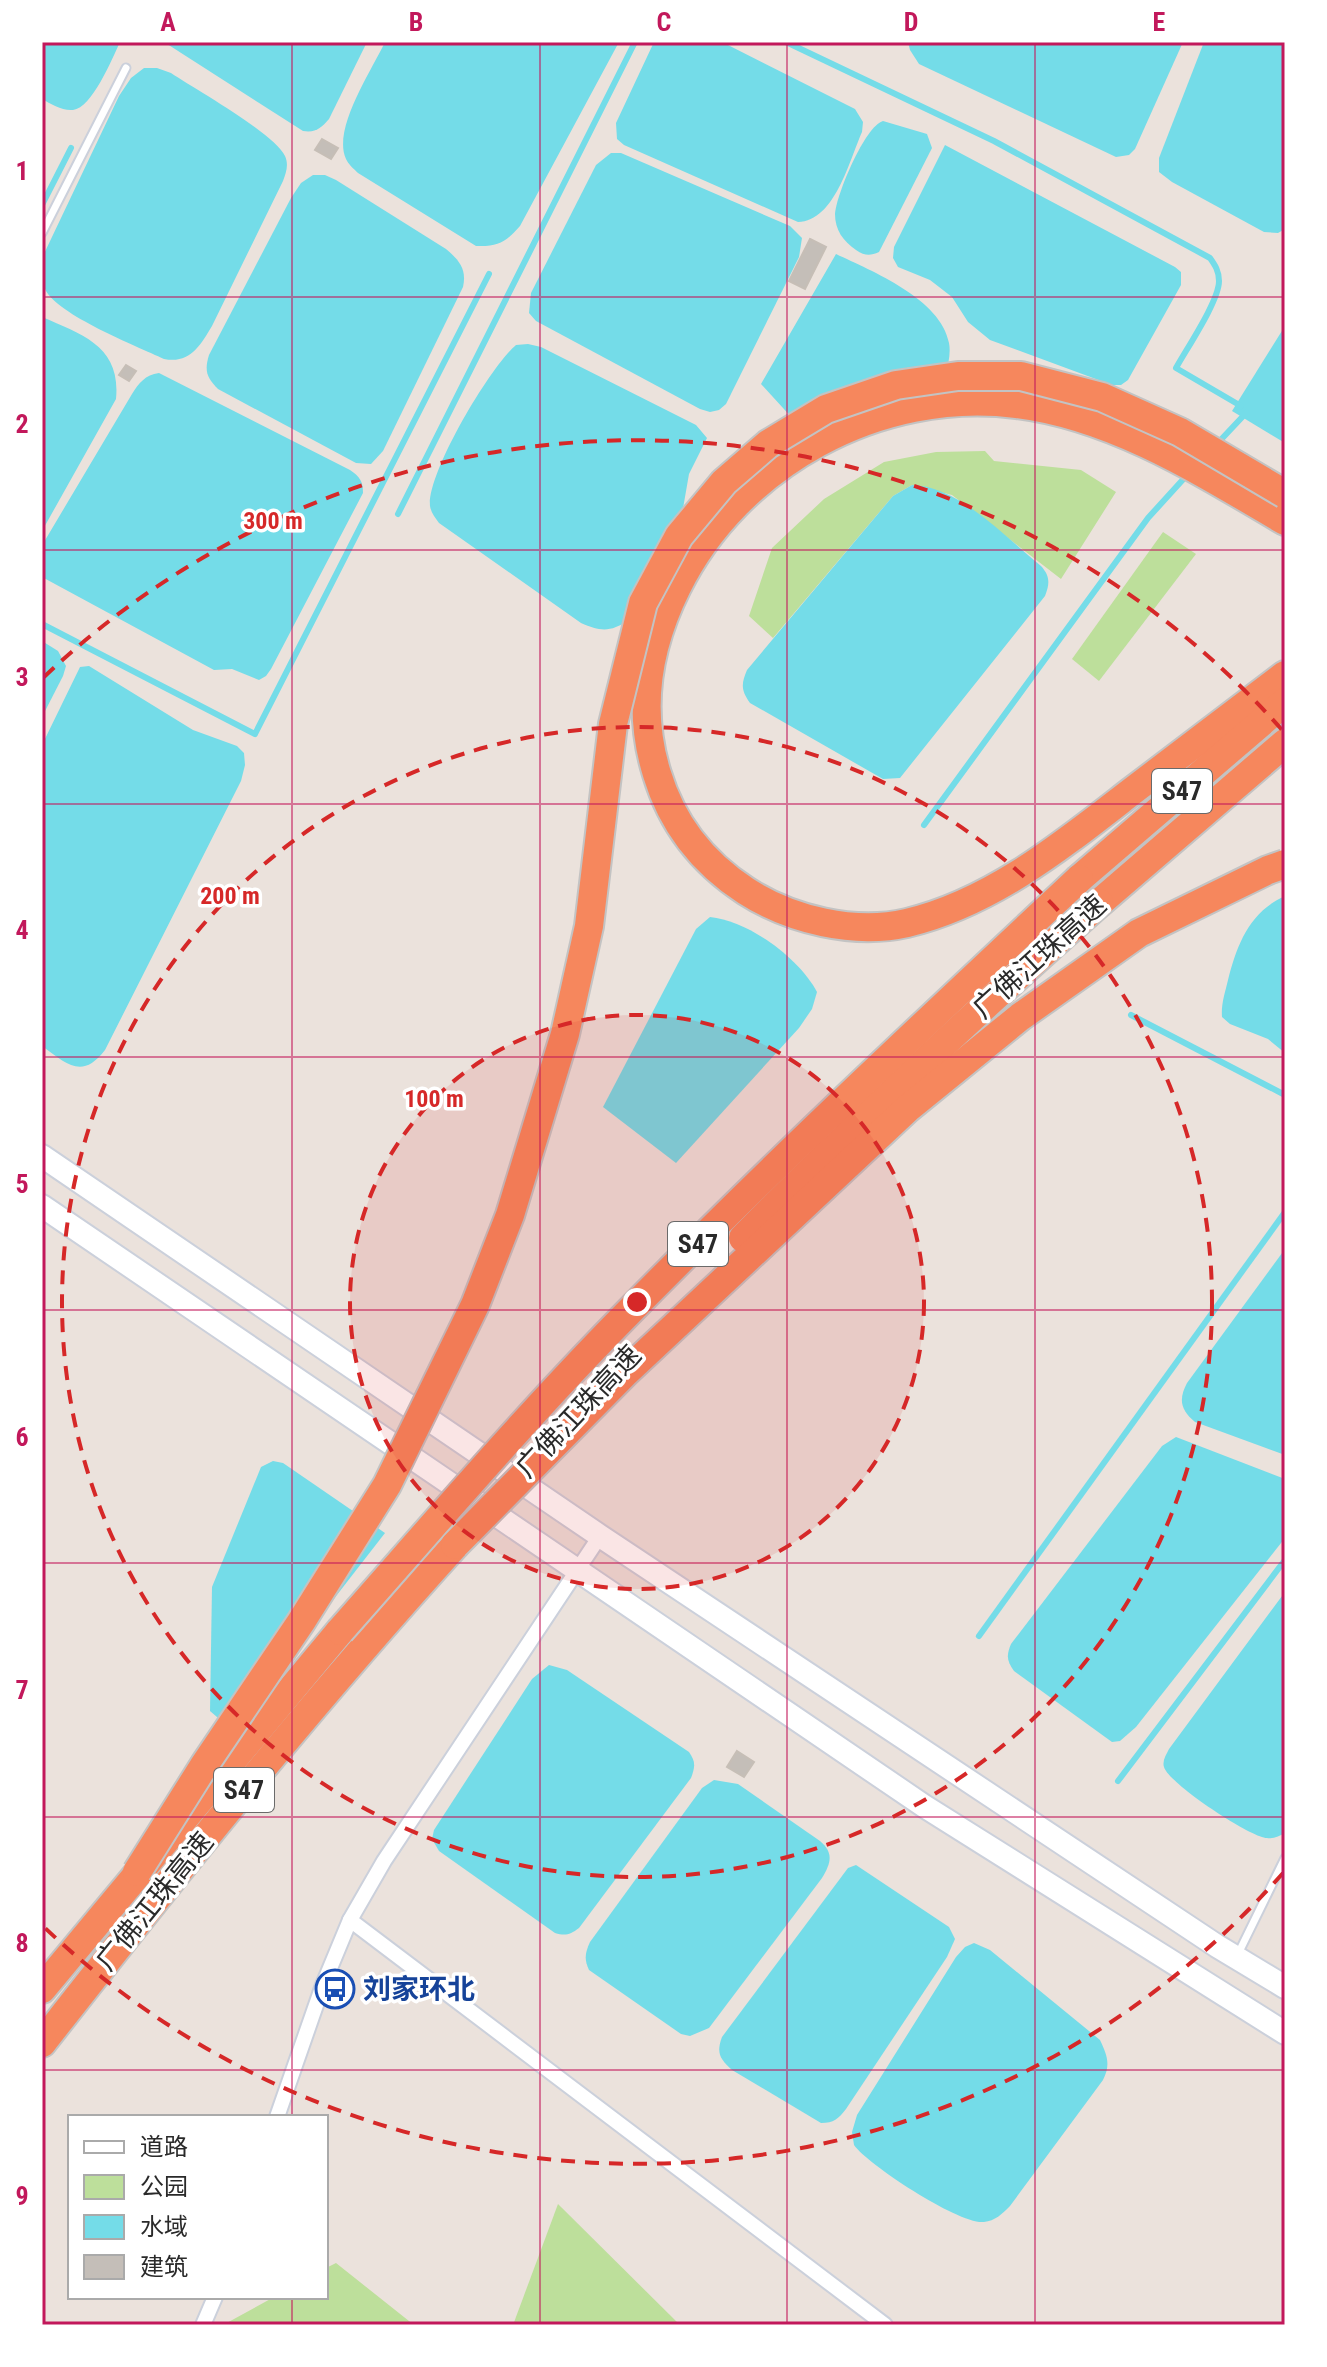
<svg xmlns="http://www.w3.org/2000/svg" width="1327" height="2367" viewBox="0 0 1327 2367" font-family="'Roboto Condensed','Noto Sans SC',sans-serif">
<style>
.green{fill:#bddf9b}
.water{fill:#74dce8}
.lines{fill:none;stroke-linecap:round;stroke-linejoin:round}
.stream{stroke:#74dce8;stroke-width:6}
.building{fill:#c4beb8;stroke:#c6beb6;stroke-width:2}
.lane-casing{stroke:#cbd0db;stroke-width:11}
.street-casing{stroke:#cbd0db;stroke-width:18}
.secondary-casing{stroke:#cbd0db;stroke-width:26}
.highway-casing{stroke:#c3c3c3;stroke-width:32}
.lane{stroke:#fff;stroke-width:7}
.street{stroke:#fff;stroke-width:14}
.secondary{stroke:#fff;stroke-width:22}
.highway{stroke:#f6875d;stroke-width:28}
.highway-bridge-casing{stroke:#c3c3c3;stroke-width:32;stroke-linecap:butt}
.highway-bridge{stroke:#f6875d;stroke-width:28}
.grid{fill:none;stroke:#c2185b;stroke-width:2;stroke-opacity:0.55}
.ring{fill:none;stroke:#d62828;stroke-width:4;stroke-dasharray:14 10}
.labels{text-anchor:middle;stroke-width:7;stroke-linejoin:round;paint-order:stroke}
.shield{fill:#fff;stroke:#6a6a6a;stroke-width:2}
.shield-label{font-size:26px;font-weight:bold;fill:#2a2a2a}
.street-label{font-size:28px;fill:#2a2a2a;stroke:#fff}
.transit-label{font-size:28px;font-weight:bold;fill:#164399;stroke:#fff;text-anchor:start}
.centre{fill:#d62828;stroke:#fff;stroke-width:4}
.ring-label{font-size:24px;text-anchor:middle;font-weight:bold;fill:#d62828;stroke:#fff;stroke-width:7;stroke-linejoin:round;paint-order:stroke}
.neatline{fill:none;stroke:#c2185b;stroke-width:3}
.grid-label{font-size:26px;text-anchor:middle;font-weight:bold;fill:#c2185b}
</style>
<rect width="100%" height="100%" fill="#ebe2dc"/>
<g class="green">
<polygon points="985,451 994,461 1081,470 1116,492 1061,579 952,495 912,485 893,496 773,638 749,616 772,548 824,499 884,462 936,452"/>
<polygon points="1163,532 1196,554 1099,681 1072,659"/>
<polygon points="558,2204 680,2325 513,2325"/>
<polygon points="336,2263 414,2325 223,2325 274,2297 326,2297 326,2268"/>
</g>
<g class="water">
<path d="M42,42h78c-8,17 -28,66 -47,68 -11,1 -22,-6 -31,-11z"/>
<path d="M164,42h203l-38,77c-8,9 -13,14 -26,12z"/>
<path d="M385,42h234l-99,184c-14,16 -22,21 -44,20l-118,-73c-4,-4 -10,-9 -12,-14 -14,-30 26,-89 39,-117z"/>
<path d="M654,42h68l133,67 8,13 -1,10c-13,29 -27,89 -64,90l-174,-77 -7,-6 -1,-16z"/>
<polygon points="908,42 1183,42 1135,149 1129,155 1116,157 919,64 910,50"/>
<polygon points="1204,42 1285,42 1285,229 1278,233 1264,232 1172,182 1159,172 1159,158"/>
<path d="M144,68h13l14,5c24,16 104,61 114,83 4,9 1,17 -2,25l-71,145c-12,20 -22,38 -48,33 -27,-13 -107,-44 -119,-70 -5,-9 -3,-21 -3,-31l77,-162 12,-18z"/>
<path d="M883,121l44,13 5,14 -53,104c-9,4 -14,4 -23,-2 -13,-9 -21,-20 -21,-36 1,-19 30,-88 48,-93z"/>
<polygon points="945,145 1175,267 1181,272 1181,285 1128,380 1121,385 1112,385 990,340 968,322 952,297 930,280 898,267 893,258 894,247"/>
<polygon points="611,153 621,153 790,226 802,238 799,257 726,404 719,410 710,412 700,409 536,321 529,313 531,293 596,165"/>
<path d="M313,175h12l11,5 110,69c13,11 21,20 17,38l-80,164 -12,13 -15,-1 -138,-74c-11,-11 -14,-18 -9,-34l82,-157 10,-15z"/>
<path d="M836,254c36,17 105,45 113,89 2,11 -1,21 -3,31l-142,57 -43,-47z"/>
<path d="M42,317c42,18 79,30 74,82l-74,132z"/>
<polygon points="1285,326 1285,443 1232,411"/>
<path d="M528,344l13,3 155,78 11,13 -18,36 -8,46 -52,100c-18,12 -28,12 -48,3l-142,-100c-4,-6 -8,-10 -9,-17 -3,-33 60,-139 86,-161z"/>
<path d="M159,373l191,97c10,7 13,11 13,23l-92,176 -5,7 -7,4 -27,-11 -18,1 -172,-93 2,-35 88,-148c7,-11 13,-19 27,-21z"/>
<path d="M912,485c47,1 93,52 129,81 9,10 9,17 4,30l-145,182 -17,1 -133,-76c-9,-13 -9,-19 -3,-33l146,-174z"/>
<polygon points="42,641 58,651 66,666 63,676 42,717"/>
<path d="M89,666l104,64 44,16 7,7 1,12 -4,16 -136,269c-23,30 -38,14 -63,-4v-301l38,-78z"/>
<path d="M1285,896v157l-17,-14 -38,-15 -8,-7c-1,-13 3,-24 6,-37 9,-35 21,-68 57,-84z"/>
<path d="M710,917c39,4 89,41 107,75l-5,17 -13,19 -123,135 -73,-56 93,-178z"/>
<path d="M1285,1249v206l-90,-33c-14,-12 -17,-22 -8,-39z"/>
<path d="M1176,1437l109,42v59l-149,189 -16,14 -8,1 -98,-71c-7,-10 -8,-15 -3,-27l151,-198z"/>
<polygon points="273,1461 283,1463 385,1533 232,1730 210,1711 212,1587 261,1467"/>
<path d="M1285,1592v241c-5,3 -12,6 -18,5 -16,0 -99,-55 -103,-71 -2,-6 2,-12 5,-18z"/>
<path d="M549,1665l18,5 122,82c7,10 6,15 2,26l-112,150c-9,7 -14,8 -24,5l-116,-82 -7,-12 2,-9 98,-151z"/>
<path d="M714,1780l24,4 82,57c14,12 11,22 2,37l-113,150 -19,8 -9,-2 -92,-64c-5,-11 -4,-17 1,-28l112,-154z"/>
<path d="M856,1865l93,62 6,12 -8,18 -101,152c-8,10 -12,14 -25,14l-89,-53c-12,-11 -16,-17 -10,-33l126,-169z"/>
<path d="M974,1943l16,7 110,90c7,15 11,24 3,40l-93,126c-8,8 -15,15 -26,16 -24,3 -116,-57 -130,-77l-2,-13 5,-17 99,-158 9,-10z"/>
</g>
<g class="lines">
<g class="stream">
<path d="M786,42l208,99 216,117c5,7 9,13 9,23 0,20 -32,67 -43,87l65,38"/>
<polyline points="42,205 71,148"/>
<polyline points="1215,446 1246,413"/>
<polyline points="398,514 635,42"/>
<polyline points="42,624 255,734 489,274"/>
<polyline points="924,825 1148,518 1188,474"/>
<polyline points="1131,1015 1285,1095"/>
<polyline points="979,1636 1285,1212"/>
<polyline points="1118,1781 1285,1560"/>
</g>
</g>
<g class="building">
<polygon points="322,139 338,148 331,159 315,150"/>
<polygon points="810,239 826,247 805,289 789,281"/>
<polygon points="126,365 136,371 129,381 119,375"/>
<polygon points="737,1751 754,1762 744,1777 727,1767"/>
</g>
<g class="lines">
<g class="lane-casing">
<g id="lane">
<polyline points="42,233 126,68"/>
<polyline points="1237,1956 1285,1858"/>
</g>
</g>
<g class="street-casing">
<g id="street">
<polyline points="350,1920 885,2325"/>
<polyline points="277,2117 323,1985 350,1920 384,1861 600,1536"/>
<polyline points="203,2325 215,2297"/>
</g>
</g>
<g class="secondary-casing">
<g id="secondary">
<polyline points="42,1156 600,1536 1217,1946 1285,1987"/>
<polyline points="42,1206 924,1806 1285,2033"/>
</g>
</g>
<g class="highway-casing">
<g id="highway">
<path d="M1285,521c-83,-49 -171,-105 -268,-117 -138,-18 -279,60 -340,183 -30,60 -40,123 -20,187 15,50 46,89 89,117 45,29 108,44 161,32 85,-20 157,-79 224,-131 51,-39 103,-78 154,-117"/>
<polyline points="1079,879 1285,702"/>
<polyline points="1099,903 1285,743"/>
<polyline points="42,1989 340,1631"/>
<path d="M42,2043c133,-170 268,-338 413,-498"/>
</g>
</g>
<use href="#lane" class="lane"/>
<use href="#street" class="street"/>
<use href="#secondary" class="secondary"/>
<use href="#highway" class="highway"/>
<g class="highway-bridge-casing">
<g id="highway-bridge">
<path d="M743,1238c115,-116 234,-227 356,-335"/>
<polyline points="455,1545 626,1372 907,1109 1020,1017 1139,933 1268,870 1285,864"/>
<path d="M340,1631c92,-104 183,-211 280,-310 149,-152 304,-297 459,-442"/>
<polyline points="137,1872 205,1764 301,1622 387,1485 475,1305 510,1215 565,1034 589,926 613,724 643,603 679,536 724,482 768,444 826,409 896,385 958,376 1021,376 1102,397 1180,432 1285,494"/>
</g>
</g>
<use href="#highway-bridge" class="highway-bridge"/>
</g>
<path class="grid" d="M292,42v2075M540,42v2283M787,42v2283M1035,42v2283M42,297h1243M42,550h1243M42,804h1243M42,1057h1243M42,1310h1243M42,1563h1243M42,1817h1243M42,2070h1243M292,2297v28"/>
<circle cx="637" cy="1302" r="287" fill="#d62828" fill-opacity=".12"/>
<g class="ring">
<circle cx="637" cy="1302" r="287"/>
<circle cx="637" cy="1302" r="575"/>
<path d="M1283 1873A862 862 0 0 1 44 1927M44 677A862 862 0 0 1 1283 731"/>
</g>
<defs>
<g id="bus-ring" transform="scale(2)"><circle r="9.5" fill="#fff" stroke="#1a4fb4" stroke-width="1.5"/><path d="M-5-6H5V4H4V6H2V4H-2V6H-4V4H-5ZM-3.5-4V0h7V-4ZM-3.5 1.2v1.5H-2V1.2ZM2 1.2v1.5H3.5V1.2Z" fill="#1a4fb4"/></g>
</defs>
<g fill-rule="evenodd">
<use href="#bus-ring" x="335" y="1989"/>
</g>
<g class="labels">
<g class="shield">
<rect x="1152" y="769" width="60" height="44" rx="6"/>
<rect x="668" y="1222" width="60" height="44" rx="6"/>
<rect x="214" y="1768" width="60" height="44" rx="6"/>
</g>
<g class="shield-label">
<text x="1182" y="800">S47</text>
<text x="698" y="1253">S47</text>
<text x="244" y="1799">S47</text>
</g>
<g class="street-label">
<text transform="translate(1039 956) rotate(-42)" y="10">广佛江珠高速</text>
<text transform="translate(578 1411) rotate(-47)" y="10">广佛江珠高速</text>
<text transform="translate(154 1901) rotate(-51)" y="10">广佛江珠高速</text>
</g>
<g class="transit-label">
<text x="363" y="1999">刘家环北</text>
</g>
</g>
<circle cx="637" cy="1302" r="12" class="centre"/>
<g class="ring-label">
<text x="273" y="529">300 m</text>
<text x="230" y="904">200 m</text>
<text x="434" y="1107">100 m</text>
</g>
<rect width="1327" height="2367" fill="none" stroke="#ffffff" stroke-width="88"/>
<rect x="68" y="2115" width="260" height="184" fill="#ffffff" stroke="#aaaaaa" stroke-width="2"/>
<rect x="84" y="2141" width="40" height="12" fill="#ffffff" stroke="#aaaaaa" stroke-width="2"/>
<text x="140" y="2155" font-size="24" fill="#2a2a2a">道路</text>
<rect x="84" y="2175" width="40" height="24" fill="#bddf9b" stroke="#aaaaaa" stroke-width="2"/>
<text x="140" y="2195" font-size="24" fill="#2a2a2a">公园</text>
<rect x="84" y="2215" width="40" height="24" fill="#74dce8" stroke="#aaaaaa" stroke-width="2"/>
<text x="140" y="2235" font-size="24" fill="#2a2a2a">水域</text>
<rect x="84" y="2255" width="40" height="24" fill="#c4beb8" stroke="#aaaaaa" stroke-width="2"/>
<text x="140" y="2275" font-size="24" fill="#2a2a2a">建筑</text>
<rect x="44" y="44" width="1239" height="2279" class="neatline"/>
<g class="grid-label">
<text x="168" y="31">A</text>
<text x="416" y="31">B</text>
<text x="664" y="31">C</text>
<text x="911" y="31">D</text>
<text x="1159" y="31">E</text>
<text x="22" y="180">1</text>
<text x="22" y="433">2</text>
<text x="22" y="686">3</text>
<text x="22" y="939">4</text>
<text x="22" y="1193">5</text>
<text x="22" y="1446">6</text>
<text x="22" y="1699">7</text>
<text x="22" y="1952">8</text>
<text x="22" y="2205">9</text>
</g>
</svg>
